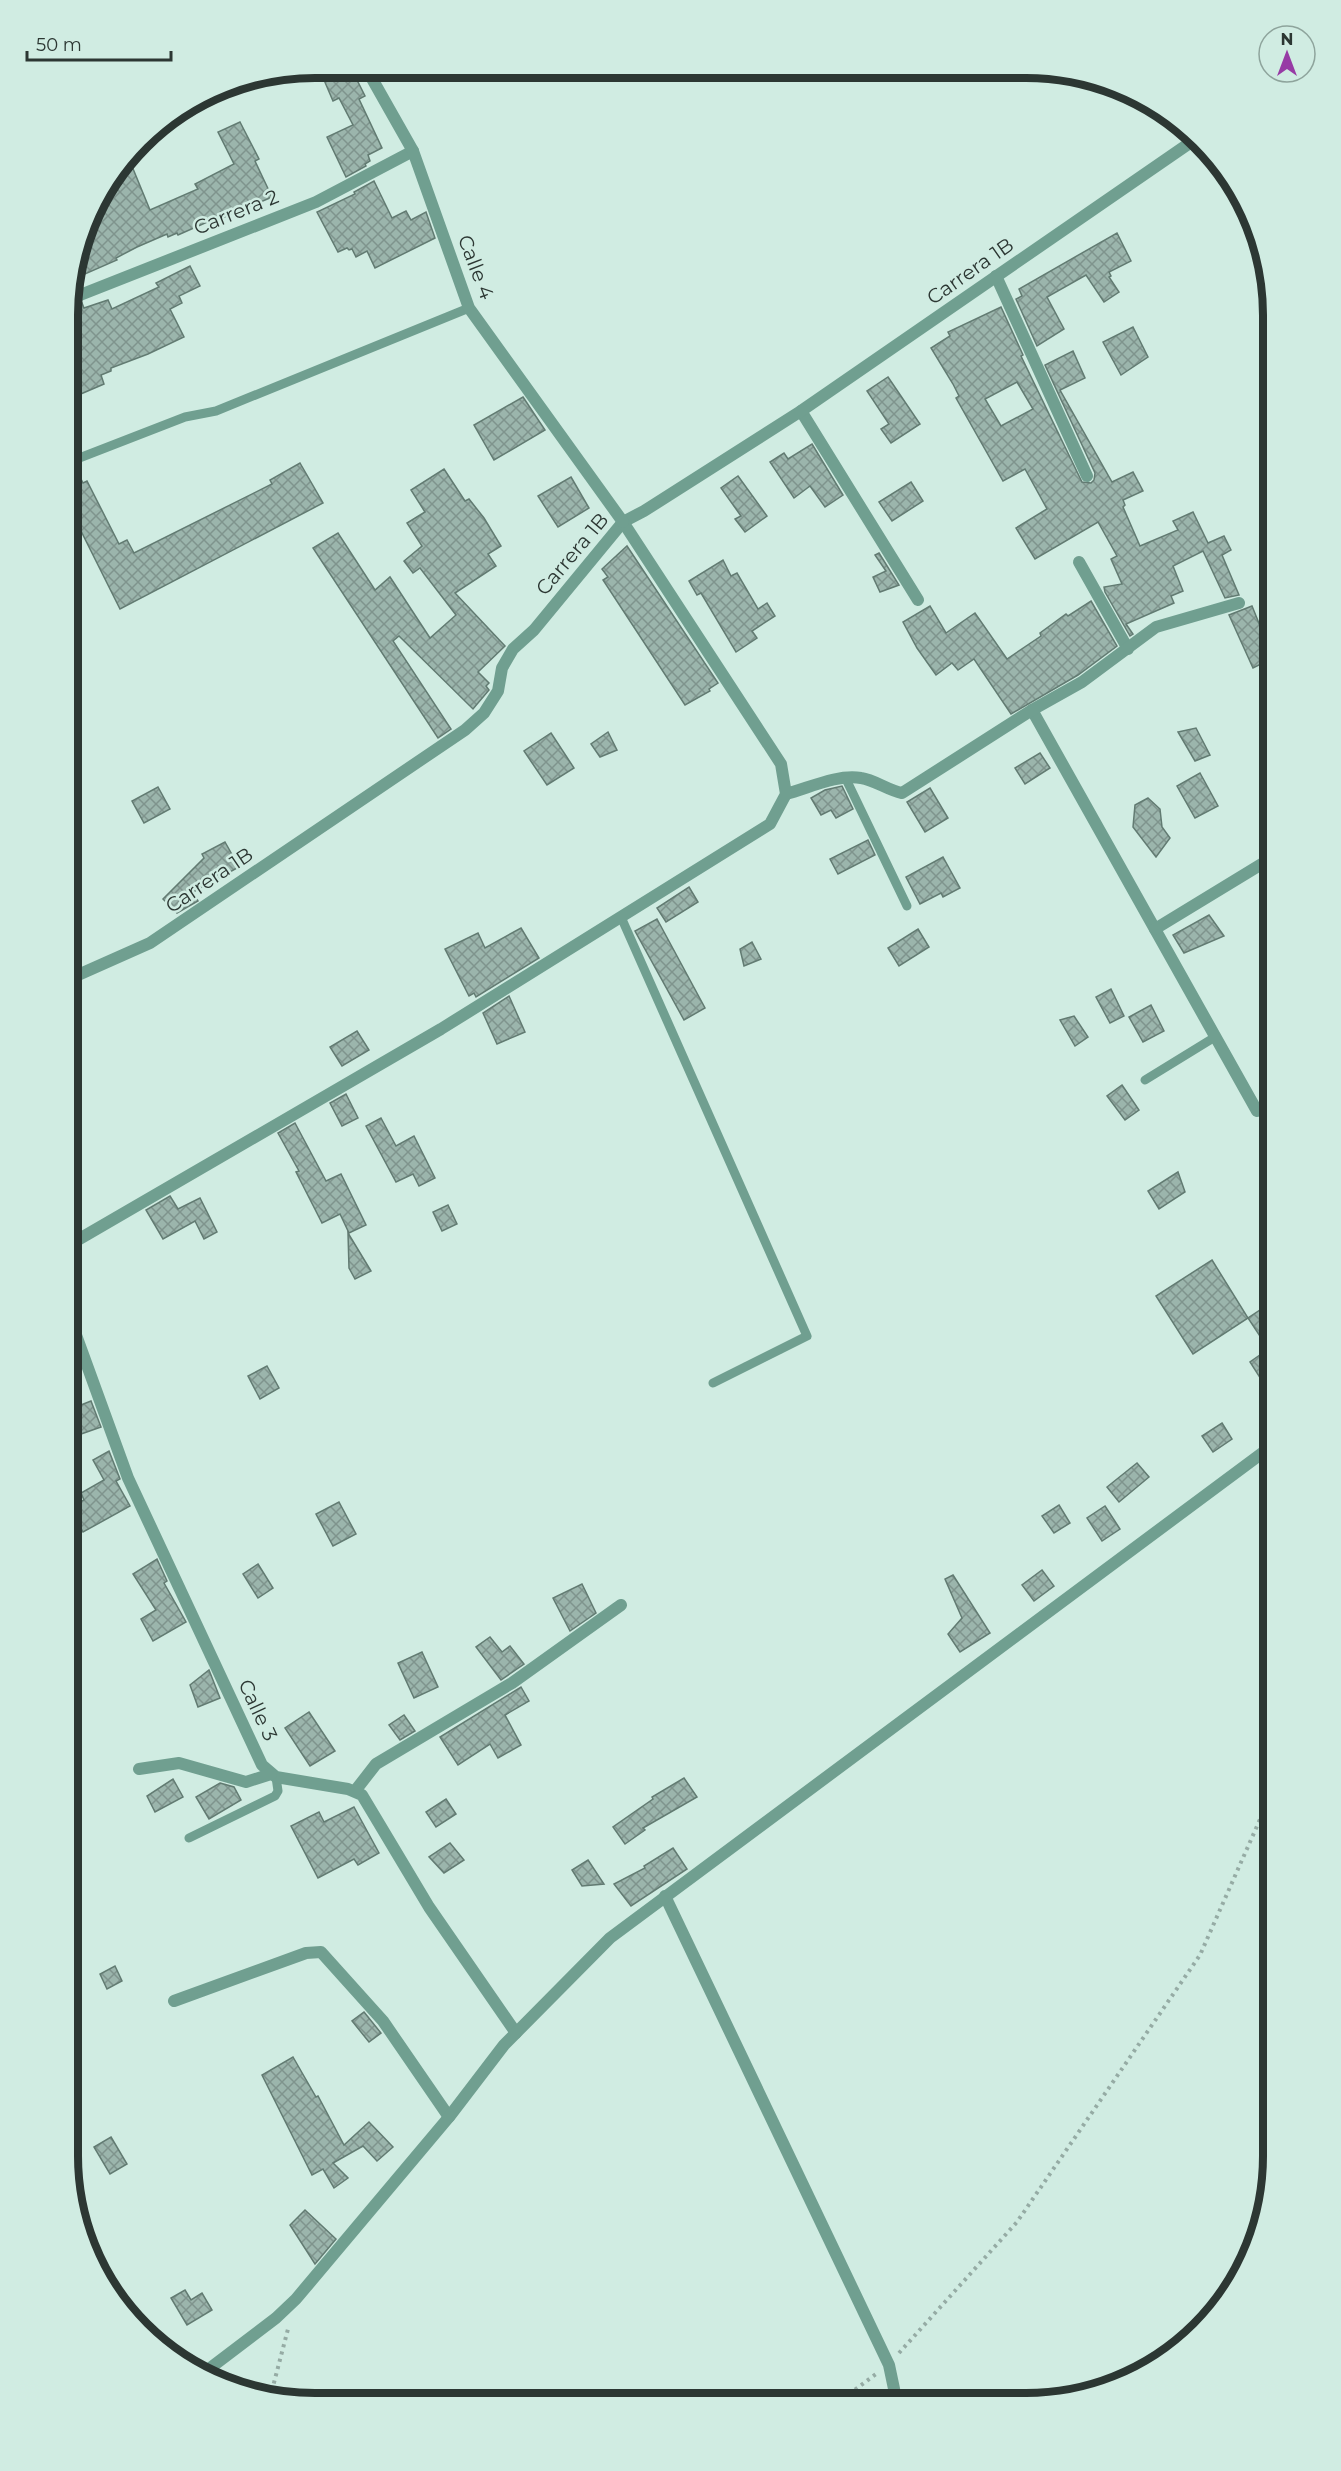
<svg xmlns="http://www.w3.org/2000/svg" width="1341" height="2471" viewBox="0 0 1341 2471" font-family="Montserrat,sans-serif">
<style>
.building{fill:url(#building-cross-hatch);stroke:#627b72;stroke-width:1.5;fill-rule:evenodd}
.lines{fill:none;stroke-linecap:round;stroke-linejoin:round}
.path{stroke:#95aba4;stroke-width:4;stroke-dasharray:3 4.5;stroke-linecap:butt}
.service{stroke:#709f90;stroke-width:9}
.minor{stroke:#709f90;stroke-width:12}
.tertiary{stroke:#709f90;stroke-width:12}
.labels{text-anchor:middle;stroke-width:5;stroke-linejoin:round;paint-order:stroke}
.street-label{font-size:20px;fill:#2c3733;stroke:#d0ece2}
.rim{fill:none;stroke:#2c3733;stroke-width:8}
</style>
<defs>
<pattern id="building-cross-hatch" width="8" height="8" patternUnits="userSpaceOnUse" patternTransform="scale(1.5)"><rect width="8" height="8" fill="#9bb5ac"/><path d="M0 0l8 8M0 8l8-8" fill="none" stroke="#7f948d"/></pattern>
</defs>
<rect width="100%" height="100%" fill="#d0ece2"/>
<g class="building">
<polygon points="351,68 365,96 359,99 382,148 368,155 370,161 365,164 366,166 346,177 327,137 353,125 339,98 333,101 324,80"/>
<polygon points="240,122 259,159 255,161 272,197 251,206 250,204 215,222 214,219 178,235 177,233 168,237 167,234 137,247 116,258 117,260 71,280 75,288 70,290 70,283 93,205 129,159 150,210 198,189 195,184 234,164 218,132"/>
<polygon points="374,181 392,218 406,211 411,220 426,212 435,238 375,268 367,251 356,257 352,249 349,250 347,248 338,252 317,212 355,194 354,192"/>
<polygon points="1117,233 1131,261 1109,272 1111,276 1109,277 1119,292 1104,302 1086,275 1047,297 1064,329 1037,346 1016,299 1022,296 1019,289"/>
<polygon points="190,266 200,286 179,296 182,303 170,309 184,337 148,354 111,368 111,371 101,375 104,384 69,399 70,307 82,303 84,308 108,300 112,309 159,287 156,283"/>
<path d="M1001,307l22,48 -2,1 61,126 9,1 3,-3 1,-7 -50,-108 28,-14 12,27 -25,12 52,92 21,-10 10,19 -20,9 2,5 -2,2 17,39 38,-16 -5,-9 20,-9 15,31 16,-7 7,14 -9,5 17,40 -14,3 -22,-47 -30,15 10,25 -12,5 3,7 -48,21 7,10 -3,2 -25,-44 -1,-5 18,-3 -11,-25 6,-3 -19,-34 -63,37 -19,-31 31,-19 -22,-40 -22,12 -47,-83 3,-2 -6,-12 -22,-36 19,-12 -2,-4zM1017,382l16,27 -32,17 -16,-27z"/>
<polygon points="1133,327 1148,357 1121,375 1103,342"/>
<polygon points="888,377 920,424 891,443 881,429 889,424 867,391"/>
<polygon points="523,397 545,430 494,460 474,425"/>
<polygon points="812,444 843,495 825,507 810,486 794,498 770,462 784,453 788,459"/>
<polygon points="300,463 323,503 120,609 69,507 69,469 75,467 83,483 87,481 119,544 127,540 134,553 272,484 270,480"/>
<polygon points="444,469 465,501 469,499 484,518 501,546 488,554 496,566 455,593 505,646 478,672 489,683 486,686 489,690 473,709 399,636 393,641 451,729 438,738 313,548 338,533 375,590 390,577 430,638 456,615 420,568 413,573 404,561 422,546 407,523 425,512 411,490"/>
<polygon points="738,476 767,516 745,532 735,519 741,516 721,488"/>
<polygon points="571,477 589,508 558,527 538,496"/>
<polygon points="911,482 923,501 892,521 879,502"/>
<polygon points="627,546 718,683 709,689 710,691 685,705 603,580 608,577 602,569"/>
<polygon points="879,553 899,585 880,592 873,577 886,571 875,555"/>
<polygon points="723,560 731,576 737,573 758,609 767,603 775,616 752,631 757,638 736,652 701,593 697,595 689,581"/>
<polygon points="1091,601 1117,646 1078,675 1011,714 974,659 958,670 952,663 936,675 917,648 903,622 930,606 946,633 975,613 1007,659 1041,636 1040,633 1066,614 1068,616"/>
<polygon points="1252,606 1273,658 1253,668 1229,615"/>
<polygon points="1196,728 1210,755 1195,761 1178,732"/>
<polygon points="608,732 617,750 600,757 591,744"/>
<polygon points="551,733 574,768 547,785 524,751"/>
<polygon points="1040,753 1050,768 1025,784 1015,768"/>
<polygon points="1200,773 1218,806 1195,818 1177,786"/>
<polygon points="842,786 853,809 836,818 831,810 821,815 811,798 825,790"/>
<polygon points="158,787 170,809 144,823 132,801"/>
<polygon points="930,788 948,818 925,832 907,802"/>
<polygon points="1148,798 1160,809 1162,827 1170,838 1156,857 1133,827 1135,805"/>
<polygon points="868,840 875,855 838,874 830,859"/>
<polygon points="225,842 239,867 193,892 198,901 177,913 163,899 204,858 202,854"/>
<polygon points="943,857 960,888 943,897 941,893 920,904 906,877"/>
<polygon points="689,887 698,902 666,922 657,908"/>
<polygon points="1209,915 1224,936 1184,953 1173,935"/>
<polygon points="657,919 705,1008 684,1020 635,931"/>
<polygon points="521,928 539,958 476,997 474,993 469,996 445,949 478,933 485,948"/>
<polygon points="918,929 929,947 899,966 888,948"/>
<polygon points="752,942 761,959 744,966 740,949"/>
<polygon points="1111,989 1124,1016 1110,1023 1096,997"/>
<polygon points="509,996 525,1032 497,1044 483,1013"/>
<polygon points="1151,1005 1164,1031 1143,1042 1129,1017"/>
<polygon points="1074,1016 1088,1037 1075,1046 1060,1020"/>
<polygon points="357,1031 369,1050 342,1066 330,1047"/>
<polygon points="1122,1085 1139,1110 1125,1120 1107,1096"/>
<polygon points="346,1094 358,1118 342,1126 330,1103"/>
<polygon points="381,1118 396,1146 414,1136 435,1178 419,1186 413,1174 396,1182 366,1126"/>
<polygon points="295,1123 326,1181 341,1174 366,1225 349,1233 340,1214 322,1223 296,1172 299,1171 278,1133"/>
<polygon points="1178,1172 1185,1192 1159,1209 1148,1191"/>
<polygon points="170,1196 178,1209 200,1198 217,1232 204,1239 195,1221 163,1239 146,1210"/>
<polygon points="448,1205 457,1224 442,1231 433,1212"/>
<polygon points="348,1233 371,1271 355,1279 349,1268"/>
<polygon points="1212,1260 1248,1318 1193,1354 1156,1296"/>
<polygon points="1263,1308 1273,1323 1273,1356 1248,1318"/>
<polygon points="1267,1350 1273,1360 1273,1398 1250,1362"/>
<polygon points="267,1366 279,1388 260,1399 248,1376"/>
<polygon points="91,1401 101,1427 81,1434 79,1430 68,1431 68,1410"/>
<polygon points="1222,1423 1232,1439 1213,1452 1202,1436"/>
<polygon points="109,1451 120,1479 116,1481 130,1506 83,1532 69,1507 84,1500 81,1493 104,1480 93,1460"/>
<polygon points="1137,1463 1149,1477 1119,1502 1107,1487"/>
<polygon points="339,1502 356,1534 333,1546 316,1514"/>
<polygon points="1059,1505 1070,1523 1054,1533 1042,1516"/>
<polygon points="1105,1506 1120,1529 1102,1541 1087,1518"/>
<polygon points="157,1559 167,1581 164,1583 186,1622 153,1641 141,1619 156,1610 133,1574"/>
<polygon points="258,1564 273,1588 258,1598 243,1574"/>
<polygon points="1042,1570 1054,1586 1034,1601 1022,1585"/>
<polygon points="953,1575 990,1633 960,1652 948,1634 962,1618 945,1579"/>
<polygon points="582,1584 596,1613 570,1631 553,1598"/>
<polygon points="490,1637 502,1652 510,1646 524,1664 501,1680 476,1647"/>
<polygon points="422,1652 438,1687 414,1698 398,1663"/>
<polygon points="209,1670 220,1698 198,1707 190,1685"/>
<polygon points="521,1687 529,1701 505,1715 521,1745 498,1758 490,1744 458,1765 440,1737"/>
<polygon points="309,1712 335,1751 310,1766 285,1728"/>
<polygon points="404,1715 415,1731 400,1740 389,1725"/>
<polygon points="684,1778 697,1797 643,1828 645,1830 625,1844 613,1827 653,1799 652,1797"/>
<polygon points="173,1779 183,1797 155,1812 147,1796"/>
<polygon points="220,1783 234,1787 241,1800 209,1819 196,1797"/>
<polygon points="446,1799 456,1814 436,1827 426,1812"/>
<polygon points="354,1807 379,1853 358,1865 354,1859 318,1878 291,1826 319,1812 324,1822"/>
<polygon points="450,1843 464,1860 444,1873 429,1857"/>
<polygon points="673,1848 687,1869 631,1906 614,1884 645,1868 644,1866"/>
<polygon points="588,1860 604,1884 582,1886 572,1870"/>
<polygon points="115,1966 122,1981 107,1989 100,1974"/>
<polygon points="364,2012 381,2033 369,2042 352,2021"/>
<polygon points="293,2057 316,2097 318,2096 344,2145 369,2122 393,2147 377,2161 363,2146 333,2163 348,2178 334,2188 323,2169 312,2175 262,2075"/>
<polygon points="111,2137 127,2164 110,2174 94,2147"/>
<polygon points="305,2210 336,2239 315,2264 290,2225"/>
<polygon points="185,2290 191,2300 202,2293 212,2310 187,2325 171,2298"/>
</g>
<g class="lines">
<g class="path">
<polyline points="899,2353 1017,2222 1200,1955 1273,1790"/>
<polyline points="270,2398 288,2329"/>
<polyline points="837,2403 876,2374"/>
</g>
<g class="service">
<polyline points="69,462 185,417 216,411 469,308"/>
<polyline points="845,777 907,906"/>
<polyline points="621,917 807,1336 713,1383"/>
<polyline points="1145,1080 1215,1037"/>
<polyline points="189,1838 275,1796 278,1791 276,1777"/>
</g>
<g class="minor">
<polyline points="996,276 1087,476"/>
<polyline points="70,299 316,202 413,151"/>
<polyline points="801,411 918,600"/>
<polyline points="1079,562 1128,649"/>
<polyline points="1032,710 1257,1111"/>
<path d="M786,794c23,-6 51,-20 75,-16 14,2 26,12 41,15l130,-83 50,-28 74,-55 83,-24"/>
<polyline points="1155,929 1273,857"/>
<polyline points="69,979 150,943 465,730 484,713 498,691 502,668 513,649 534,630 623,522 644,511 801,411 1197,138"/>
<polyline points="69,1245 441,1029 770,824 786,794 781,764 623,522"/>
<polyline points="68,1313 128,1478 262,1765 276,1777 348,1789 362,1795 429,1907 516,2033"/>
<polyline points="139,1769 179,1763 246,1782 271,1774"/>
<polyline points="355,1791 376,1764 512,1683 621,1605"/>
<polyline points="665,1896 889,2365 897,2403"/>
<polyline points="174,2001 306,1953 321,1952 383,2021 449,2117"/>
<polyline points="201,2375 276,2318 296,2299 449,2117 504,2045 610,1938 1273,1445"/>
</g>
<polyline class="tertiary" points="366,68 413,151 469,308 623,522"/>
</g>
<g class="labels">
<g class="street-label">
<text transform="translate(236 212) rotate(-22)" y="7">Carrera 2</text>
<text transform="translate(476 267) rotate(69)" y="7">Calle 4</text>
<text transform="translate(970 271) rotate(-35)" y="7">Carrera 1B</text>
<text transform="translate(572 554) rotate(-50)" y="7">Carrera 1B</text>
<text transform="translate(209 880) rotate(-34)" y="7">Carrera 1B</text>
<text transform="translate(258 1710) rotate(65)" y="7">Calle 3</text>
</g>
</g>
<path d="M0 0H1341V2471H0ZM315 78H1026A237 237 0 0 1 1263 315V2156A237 237 0 0 1 1026 2393H315A237 237 0 0 1 78 2156V315A237 237 0 0 1 315 78Z" fill="#d0ece2" fill-rule="evenodd"/>
<path class="rim" d="M315 78H1026A237 237 0 0 1 1263 315V2156A237 237 0 0 1 1026 2393H315A237 237 0 0 1 78 2156V315A237 237 0 0 1 315 78Z"/>
<g transform="translate(1287 54)"><circle r="28" fill="#d0ece2" stroke="#8ea49c" stroke-width="1.5"/>
<path d="M0-4.5L10 22L0 15L-10 22Z" fill="#973ba5"/>
<text y="-9" font-size="16" font-weight="bold" text-anchor="middle" fill="#2c3733">N</text>
</g>
<path d="M27 51v9h144v-9" fill="none" stroke="#2c3733" stroke-width="3"/>
<text x="36" y="51" font-size="18" fill="#2c3733" stroke="#d0ece2" stroke-width="4.5" paint-order="stroke">50 m</text>
</svg>
